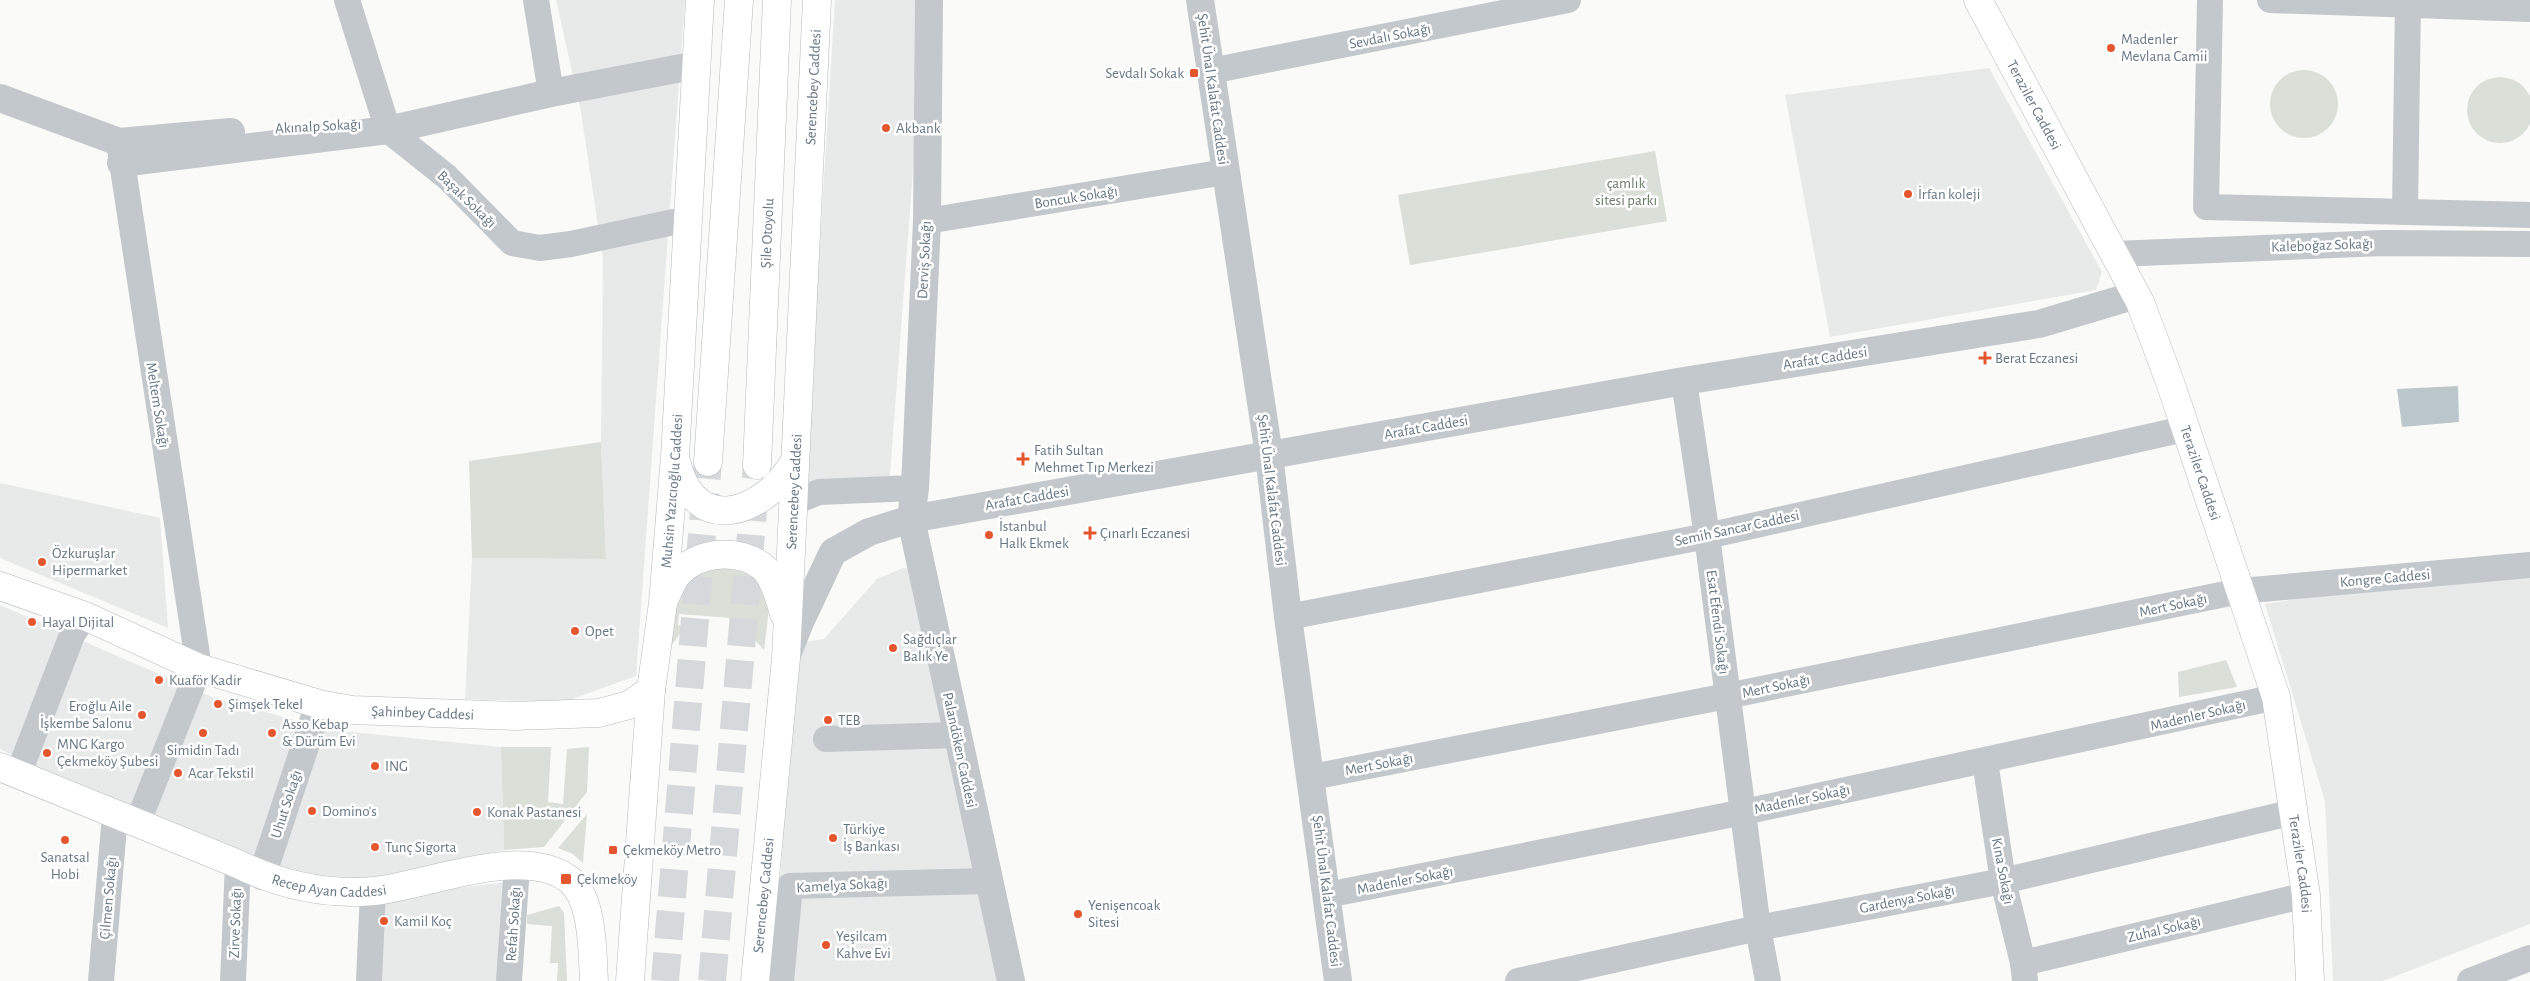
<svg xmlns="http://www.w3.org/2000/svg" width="2530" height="981" viewBox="0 0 2530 981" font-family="'Alegreya Sans',sans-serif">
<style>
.built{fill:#e8e9e9}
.green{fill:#dadfd7}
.water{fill:#bbc7cb}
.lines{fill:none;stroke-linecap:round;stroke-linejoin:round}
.trunk-tunnel{stroke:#d5d9db;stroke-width:28;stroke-dasharray:28 14;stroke-linecap:butt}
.secondary-casing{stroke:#b3babf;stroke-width:29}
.trunk-casing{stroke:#b4b9bd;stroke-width:29}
.minor{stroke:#c3c8cc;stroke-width:26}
.tertiary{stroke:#c3c8cc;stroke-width:28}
.secondary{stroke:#fff;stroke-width:28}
.trunk{stroke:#fff;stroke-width:28}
.poi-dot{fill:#e4572e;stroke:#fff;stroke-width:2}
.labels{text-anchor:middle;stroke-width:5;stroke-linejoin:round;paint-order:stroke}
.street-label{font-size:15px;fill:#657683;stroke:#fff}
.poi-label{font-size:15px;fill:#657683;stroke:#fff;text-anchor:start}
.park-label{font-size:15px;fill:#687a64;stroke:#fff}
</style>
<rect width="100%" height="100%" fill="#fafaf8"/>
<g class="built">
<polygon points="556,0 685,0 636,676 564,702 465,699 472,558 606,559 601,442 603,259 581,112"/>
<polygon points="835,0 922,0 923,40 889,487 805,488"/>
<polygon points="1989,68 2102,272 2096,290 1830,337 1785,95"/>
<polygon points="0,483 160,518 168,628 0,558"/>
<polygon points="2530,563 2530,924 2383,981 2333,981 2325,801 2265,604"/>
<polygon points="903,568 914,569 1002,981 773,981 797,643 824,639 877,579"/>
<polygon points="0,605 212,697 331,730 501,747 504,850 367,879 287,872 113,804 0,749"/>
<polygon points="507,882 505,981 374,981 375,898"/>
</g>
<g class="green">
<circle cx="2304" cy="104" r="34"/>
<circle cx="2500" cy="110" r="33"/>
<polygon points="1655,151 1667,221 1410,265 1398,195"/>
<polygon points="601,442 606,559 472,558 469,461"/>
<polygon points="705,566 734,568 756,578 770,601 764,650 747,631 756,633 757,620 679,614 678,625 686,626 668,650 673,598"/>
<polygon points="2226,660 2237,687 2179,697 2178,672"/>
<polygon points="501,747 551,747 548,802 563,804 567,749 589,747 587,792 544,847 504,850"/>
<polygon points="587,814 583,863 573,854 558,848"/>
<polygon points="559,906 564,913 567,981 557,981 558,963 550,963 552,926 527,924 527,915"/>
</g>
<polygon class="water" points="2458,386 2459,422 2402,427 2397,389"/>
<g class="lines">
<g class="trunk-tunnel">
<polyline points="665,981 708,462"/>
<polyline points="712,981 757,465"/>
</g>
<g class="secondary-casing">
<g id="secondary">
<path id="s1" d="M1978,0l162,302 31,83 105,312 30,198 4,86"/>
<path d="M676,461c19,77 87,54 119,0"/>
<path id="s2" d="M0,586l85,30 114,52 120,36 33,6 162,6 85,-3 30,-8 22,-15"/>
<path d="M664,600c4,-8 7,-17 12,-24 20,-25 64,-29 88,-8 11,11 16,32 20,46"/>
<path id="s3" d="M0,767l238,97c42,21 89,31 136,27 52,-5 145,-46 193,-13 27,18 25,74 27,103"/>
<path id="s4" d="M630,981l21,-291 12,-87 12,-146 25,-457"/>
<path id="s5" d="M755,981l31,-323 31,-658"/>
</g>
</g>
<g class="trunk-casing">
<g id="trunk">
<polyline points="708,462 739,0"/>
<path id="s6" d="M757,465l20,-465"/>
</g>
</g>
<g class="minor">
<polyline points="347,0 388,130 447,177 512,243 540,248 571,244 688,219"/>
<polyline points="536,0 551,93"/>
<polyline points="2210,0 2206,207 2530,215"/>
<polyline points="2270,0 2530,9"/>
<polyline points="1211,71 1568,0"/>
<polyline points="119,142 199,668 138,822"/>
<polyline points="2405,212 2408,0"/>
<polyline points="927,221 1225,172"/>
<polyline points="2115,254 2383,243 2530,244"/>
<polyline points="1684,381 1707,536 1758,928 1768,981"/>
<polyline points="792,503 819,492 915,488"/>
<polyline points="1288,617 1707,536 2184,429"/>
<polyline points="826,739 957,735"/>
<polyline points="1985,761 2003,881 2023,963 2025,980"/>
<polyline points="18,775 72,635 85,616"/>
<polyline points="1312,777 1727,696 2240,591 2530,565"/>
<polyline points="1327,895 1744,812 2276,697"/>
<polyline points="2023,963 2306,895"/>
<polyline points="101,981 115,815"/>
<polyline points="233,981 238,864"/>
<polyline points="369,981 373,891"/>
<polyline points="509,981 517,866"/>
<polyline points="781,981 790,886 988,881"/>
<polyline points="1518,981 1758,928 2003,881 2294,812"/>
<polyline points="2470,981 2530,958"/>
</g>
<g class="tertiary">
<polyline points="929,0 927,221 915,488 911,519 1011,981"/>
<polyline points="1200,0 1269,455 1288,617 1338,981"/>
<polyline points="0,98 119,142 231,132"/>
<polyline points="121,163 388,130 551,93 697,65"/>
<polyline points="788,652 800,622 833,552 869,532 911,519 1684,381 2039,324 2136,295"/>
<polyline points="262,876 319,704"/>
</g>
<use href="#secondary" class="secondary"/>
<use href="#trunk" class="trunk"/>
</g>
<g class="poi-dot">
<circle cx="2111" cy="48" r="5"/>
<rect x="1189" y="68" width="10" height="10" rx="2.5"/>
<circle cx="886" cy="128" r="5"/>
<circle cx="1908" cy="194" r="5"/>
<path d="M1982.5 350.5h5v5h5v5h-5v5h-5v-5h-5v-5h5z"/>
<path d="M1020.5 451.5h5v5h5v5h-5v5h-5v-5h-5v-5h5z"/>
<path d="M1087.5 525.5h5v5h5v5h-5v5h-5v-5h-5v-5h5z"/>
<circle cx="989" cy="535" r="5"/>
<circle cx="42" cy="562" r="5"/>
<circle cx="32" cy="622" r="5"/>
<circle cx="575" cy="631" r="5"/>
<circle cx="893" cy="648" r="5"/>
<circle cx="159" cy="680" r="5"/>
<circle cx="218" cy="704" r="5"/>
<circle cx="142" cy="715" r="5"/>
<circle cx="828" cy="720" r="5"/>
<circle cx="203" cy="733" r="5"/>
<circle cx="272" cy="733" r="5"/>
<circle cx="47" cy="753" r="5"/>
<circle cx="375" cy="766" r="5"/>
<circle cx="178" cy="773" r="5"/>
<circle cx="312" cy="811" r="5"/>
<circle cx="477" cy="812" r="5"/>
<circle cx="833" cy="838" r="5"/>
<circle cx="65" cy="840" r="5"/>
<circle cx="375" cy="847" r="5"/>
<rect x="608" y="845" width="10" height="10" rx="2.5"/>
<rect x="560" y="873" width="12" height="12" rx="2.5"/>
<circle cx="1078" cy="914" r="5"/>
<circle cx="384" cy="921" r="5"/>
<circle cx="826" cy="945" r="5"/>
</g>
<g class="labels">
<g class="street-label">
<text transform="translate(1390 36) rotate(-11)" y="5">Sevdalı Sokağı</text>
<text dy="5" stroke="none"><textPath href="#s5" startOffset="896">Serencebey Caddesi</textPath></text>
<text transform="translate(1213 89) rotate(82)" y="5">Şehit Ünal Kalafat Caddesi</text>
<text dy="5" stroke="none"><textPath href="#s1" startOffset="119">Teraziler Caddesi</textPath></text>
<text transform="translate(318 126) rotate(-3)" y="5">Akınalp Sokağı</text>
<text transform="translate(1076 197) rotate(-9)" y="5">Boncuk Sokağı</text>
<text transform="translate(467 199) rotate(44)" y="5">Başak Sokağı</text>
<text dy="5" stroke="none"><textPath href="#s6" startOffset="232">Şile Otoyolu</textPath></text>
<text transform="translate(2322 245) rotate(-2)" y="5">Kaleboğaz Sokağı</text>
<text transform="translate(924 260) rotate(-87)" y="5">Derviş Sokağı</text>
<text transform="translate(1825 358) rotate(-9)" y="5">Arafat Caddesi</text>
<text transform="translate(158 405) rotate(81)" y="5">Meltem Sokağı</text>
<text transform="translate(1426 427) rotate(-10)" y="5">Arafat Caddesi</text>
<text dy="5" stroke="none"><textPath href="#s1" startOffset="524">Teraziler Caddesi</textPath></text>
<text transform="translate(1272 490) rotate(83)" y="5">Şehit Ünal Kalafat Caddesi</text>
<text dy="5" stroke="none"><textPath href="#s4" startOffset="492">Muhsin Yazıcıoğlu Caddesi</textPath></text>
<text dy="5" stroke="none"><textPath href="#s5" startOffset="491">Serencebey Caddesi</textPath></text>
<text transform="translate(1027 498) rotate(-10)" y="5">Arafat Caddesi</text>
<text transform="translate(1737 528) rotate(-12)" y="5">Semih Sancar Caddesi</text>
<text transform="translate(2385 578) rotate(-5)" y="5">Kongre Caddesi</text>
<text transform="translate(2173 605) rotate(-12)" y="5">Mert Sokağı</text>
<text transform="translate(1718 622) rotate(83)" y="5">Esat Efendi Sokağı</text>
<text transform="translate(1776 686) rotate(-12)" y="5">Mert Sokağı</text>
<text dy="5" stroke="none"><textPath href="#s2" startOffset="445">Şahinbey Caddesi</textPath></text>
<text transform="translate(2198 715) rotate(-13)" y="5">Madenler Sokağı</text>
<text transform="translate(960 750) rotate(78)" y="5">Palandöken Caddesi</text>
<text transform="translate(1379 764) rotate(-11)" y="5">Mert Sokağı</text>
<text transform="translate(1802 799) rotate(-12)" y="5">Madenler Sokağı</text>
<text transform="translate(286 804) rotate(-72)" y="5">Uhut Sokağı</text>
<text dy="5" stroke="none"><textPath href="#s1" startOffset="929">Teraziler Caddesi</textPath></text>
<text transform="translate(2003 871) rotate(79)" y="5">Kına Sokağı</text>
<text transform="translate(1405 880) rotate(-11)" y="5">Madenler Sokağı</text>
<text dy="5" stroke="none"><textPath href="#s3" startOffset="352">Recep Ayan Caddesi</textPath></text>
<text transform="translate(842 885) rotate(-3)" y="5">Kamelya Sokağı</text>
<text transform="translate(1327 891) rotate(83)" y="5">Şehit Ünal Kalafat Caddesi</text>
<text dy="5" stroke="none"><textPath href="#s5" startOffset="86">Serencebey Caddesi</textPath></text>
<text transform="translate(108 898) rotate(-85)" y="5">Çilmen Sokağı</text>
<text transform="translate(1907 899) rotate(-11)" y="5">Gardenya Sokağı</text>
<text transform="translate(235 923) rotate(-88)" y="5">Zirve Sokağı</text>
<text transform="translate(513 924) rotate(-86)" y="5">Refah Sokağı</text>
<text transform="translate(2164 929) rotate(-13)" y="5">Zuhal Sokağı</text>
</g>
<g class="poi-label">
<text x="2121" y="44">Madenler<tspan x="2121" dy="17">Mevlana Camii</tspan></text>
<text x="1184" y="78" text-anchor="end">Sevdalı Sokak</text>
<text x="896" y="133">Akbank</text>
<text x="1918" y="199">İrfan koleji</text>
<text x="1995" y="363">Berat Eczanesi</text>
<text x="1034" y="455">Fatih Sultan<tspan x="1034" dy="17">Mehmet Tıp Merkezi</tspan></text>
<text x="999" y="531">İstanbul<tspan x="999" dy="17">Halk Ekmek</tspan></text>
<text x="1100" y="538">Çınarlı Eczanesi</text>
<text x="52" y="558">Özkuruşlar<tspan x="52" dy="17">Hipermarket</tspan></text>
<text x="42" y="627">Hayal Dijital</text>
<text x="585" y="636">Opet</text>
<text x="903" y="644">Sağdıçlar<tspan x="903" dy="17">Balık Ye</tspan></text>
<text x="169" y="685">Kuaför Kadir</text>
<text x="228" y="709">Şimşek Tekel</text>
<text x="132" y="711" text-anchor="end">Eroğlu Aile<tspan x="132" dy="17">İşkembe Salonu</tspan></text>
<text x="838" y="725">TEB</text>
<text x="282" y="729">Asso Kebap<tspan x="282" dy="17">&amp; Dürüm Evi</tspan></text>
<text x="57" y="749">MNG Kargo<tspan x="57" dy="17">Çekmeköy Şubesi</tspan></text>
<text x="203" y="755" text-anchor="middle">Simidin Tadı</text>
<text x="385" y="771">ING</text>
<text x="188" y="778">Acar Tekstil</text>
<text x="322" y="816">Domino's</text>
<text x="487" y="817">Konak Pastanesi</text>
<text x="843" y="834">Türkiye<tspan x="843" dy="17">İş Bankası</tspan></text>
<text x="385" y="852">Tunç Sigorta</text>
<text x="623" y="855">Çekmeköy Metro</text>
<text x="65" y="862" text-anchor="middle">Sanatsal<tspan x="65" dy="17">Hobi</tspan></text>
<text x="577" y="884">Çekmeköy</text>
<text x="1088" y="910">Yenişencoak<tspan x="1088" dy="17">Sitesi</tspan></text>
<text x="394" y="926">Kamil Koç</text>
<text x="836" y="941">Yeşilcam<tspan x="836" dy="17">Kahve Evi</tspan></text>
</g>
<g class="park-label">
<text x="1626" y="188">çamlık<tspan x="1626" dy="17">sitesi parkı</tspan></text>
</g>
</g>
</svg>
